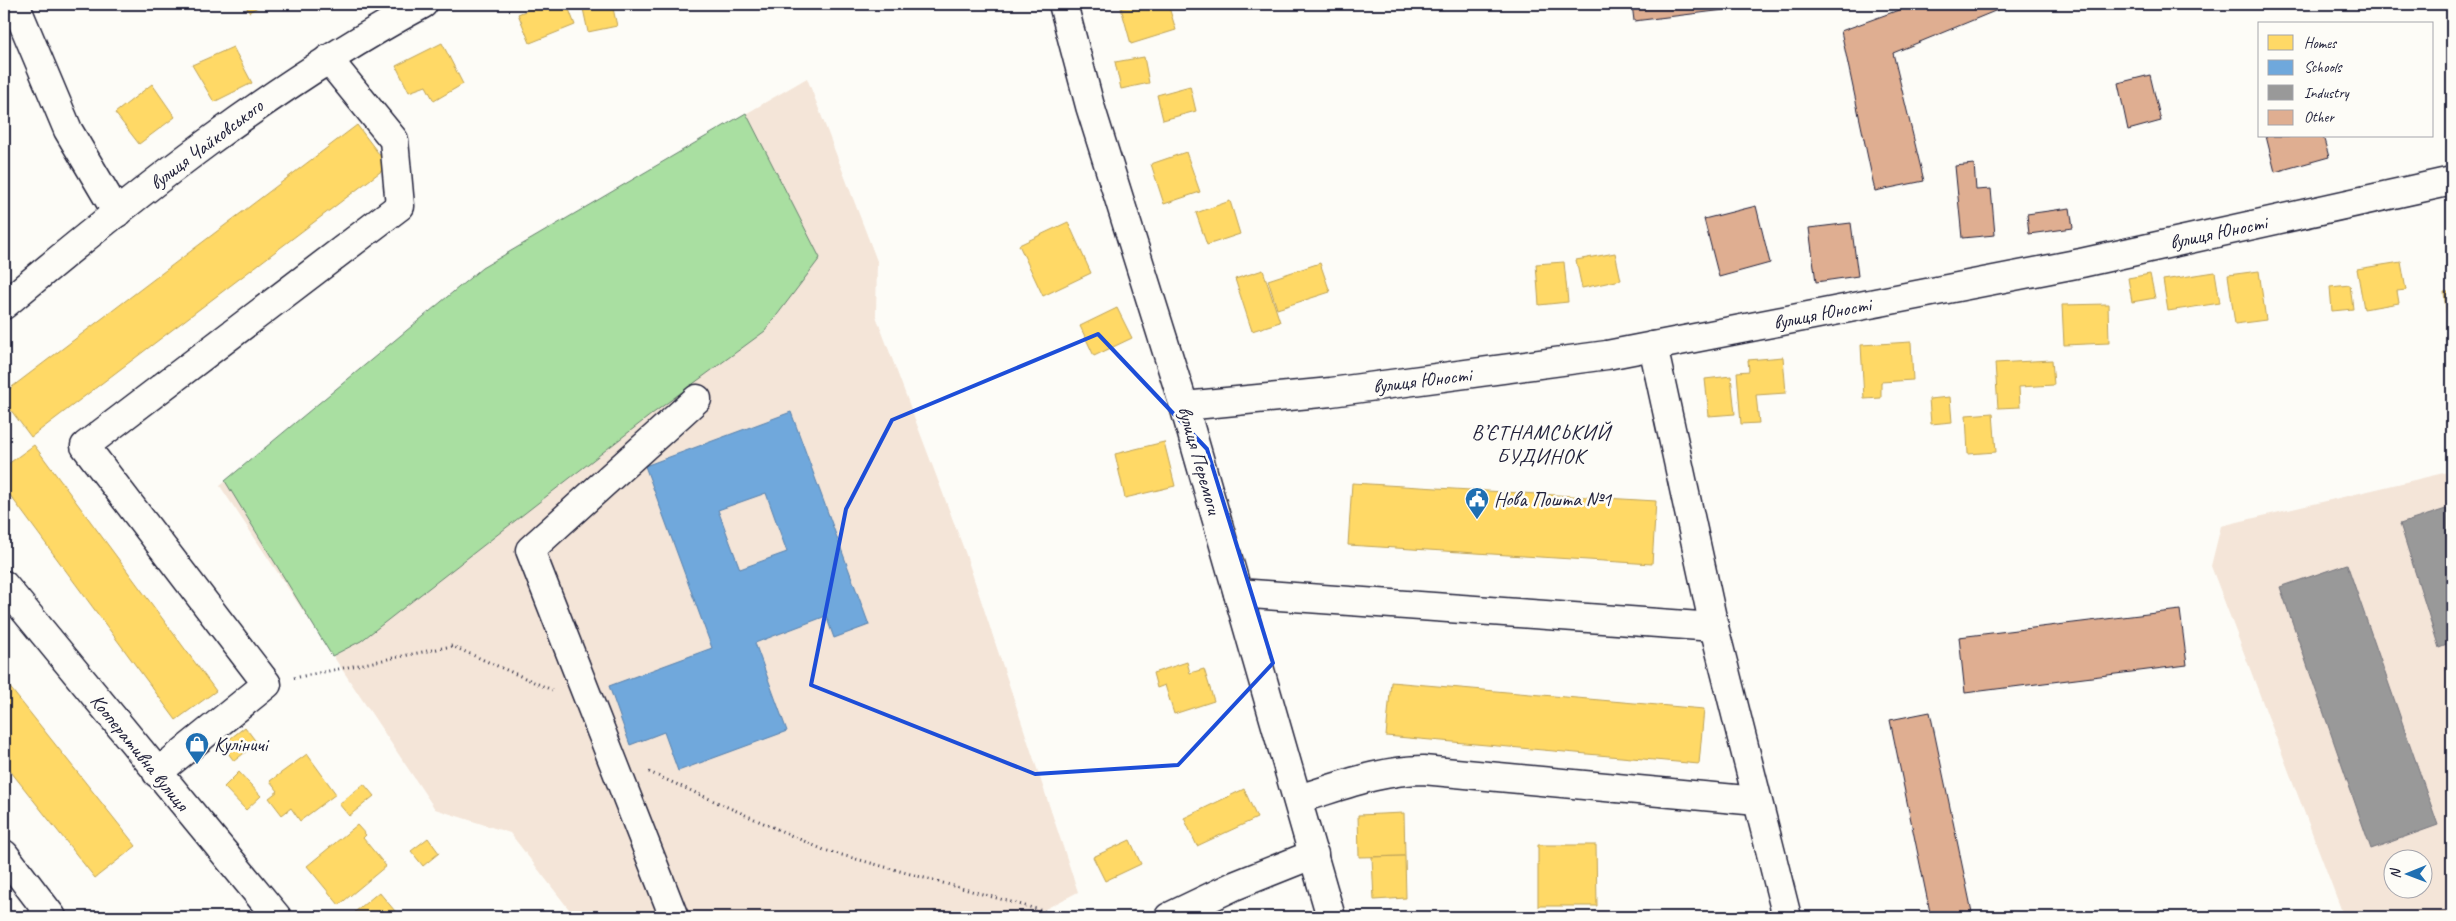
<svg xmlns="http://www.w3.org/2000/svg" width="2456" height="921" viewBox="0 0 2456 921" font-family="Caveat,sans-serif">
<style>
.built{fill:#f4e5d8;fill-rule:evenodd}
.green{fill:#a9dfa1;stroke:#66806e}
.homes{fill:#ffd966;stroke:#bda259}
.schools{fill:#6fa8dc;stroke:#5880ac;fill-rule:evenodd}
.industry{fill:#999;stroke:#75757d}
.building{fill:#dfae91;stroke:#22223b}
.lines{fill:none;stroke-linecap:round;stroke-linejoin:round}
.minor-casing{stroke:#22223b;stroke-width:31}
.path{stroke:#22223b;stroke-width:3;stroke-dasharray:1 4;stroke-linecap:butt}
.minor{stroke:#fdfcf7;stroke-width:28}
.marked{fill:none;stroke:#1d4ed8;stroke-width:4;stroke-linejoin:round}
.labels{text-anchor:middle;stroke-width:5;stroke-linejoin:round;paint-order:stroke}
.street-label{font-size:20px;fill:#22223b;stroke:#fdfcf7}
.poi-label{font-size:20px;fill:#22223b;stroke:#fdfcf7;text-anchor:start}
.neighbourhood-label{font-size:21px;letter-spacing:1px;fill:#22223b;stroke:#fdfcf7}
</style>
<rect width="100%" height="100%" fill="#fdfcf7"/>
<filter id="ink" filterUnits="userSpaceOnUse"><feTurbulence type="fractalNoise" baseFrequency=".02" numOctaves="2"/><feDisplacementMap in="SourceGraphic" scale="10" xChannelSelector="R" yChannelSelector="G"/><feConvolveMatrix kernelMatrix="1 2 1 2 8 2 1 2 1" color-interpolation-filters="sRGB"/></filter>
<g filter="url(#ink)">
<g class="built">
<polygon points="807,78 877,261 876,316 965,552 1078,892 1030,917 575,917 510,833 435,809 220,486 482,268"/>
<path d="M2452,471v446h-108l-133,-351 10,-40zM2394,858h30v30h-30z"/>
</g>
<polygon class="green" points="746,113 820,258 765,331 652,414 361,641 332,656 225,481 482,268"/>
<g class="homes">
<polygon points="245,4 263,4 249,12"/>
<polygon points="543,4 567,4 575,25 530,43 518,14"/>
<polygon points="582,4 612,4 617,26 588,32"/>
<polygon points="1136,4 1168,4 1176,30 1131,44 1121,8"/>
<polygon points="442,43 463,84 434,101 426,86 409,92 396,66"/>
<polygon points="233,47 252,83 214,102 192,65"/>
<polygon points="1144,57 1149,83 1121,89 1115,62"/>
<polygon points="152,84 175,117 139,144 115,113"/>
<polygon points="1190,86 1196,111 1163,120 1157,95"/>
<polygon points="357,125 388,166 31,437 4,401 4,393"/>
<polygon points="1186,152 1200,192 1164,204 1151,164"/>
<polygon points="1230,201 1240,234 1207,245 1196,213"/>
<polygon points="1068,222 1091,273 1043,296 1019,245"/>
<polygon points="1615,253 1621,280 1582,288 1576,260"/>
<polygon points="1564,262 1568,302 1539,305 1536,264"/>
<polygon points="2401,262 2406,290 2397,291 2399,303 2364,309 2357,269"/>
<polygon points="1320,263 1330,292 1277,309 1268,280"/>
<polygon points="1263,270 1280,322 1252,331 1235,279"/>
<polygon points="2259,271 2266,320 2235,324 2228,275"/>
<polygon points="2215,272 2220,303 2168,311 2163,280"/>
<polygon points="2150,274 2155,298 2132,302 2128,278"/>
<polygon points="2350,285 2353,309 2332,311 2330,287"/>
<polygon points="2444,292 2452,292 2452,318 2447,319"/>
<polygon points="2108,304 2109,343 2064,345 2062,305"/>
<polygon points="1117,308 1132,338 1094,356 1080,326"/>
<polygon points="1911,342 1913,380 1881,382 1881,398 1864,399 1861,345"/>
<polygon points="1783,357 1786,393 1756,395 1759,423 1741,424 1737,372 1749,371 1748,360"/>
<polygon points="2052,360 2054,385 2019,387 2020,407 1998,408 1995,363"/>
<polygon points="1731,376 1735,414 1709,416 1705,379"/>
<polygon points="1950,397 1952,422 1931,424 1929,399"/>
<polygon points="1993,413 1996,452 1968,454 1966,415"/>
<polygon points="1164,442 1175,486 1125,498 1115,454"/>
<polygon points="34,445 216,691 176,720 4,487 4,467"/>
<polygon points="1352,483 1656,501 1652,564 1348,545"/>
<polygon points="1187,662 1190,673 1204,669 1214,701 1174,714 1165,685 1157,688 1153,673"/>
<polygon points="4,680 136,846 95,878 4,763"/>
<polygon points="1391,682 1704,709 1699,764 1386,736"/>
<polygon points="245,727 257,743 234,761 222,745"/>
<polygon points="307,754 336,794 300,821 291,808 282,815 269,798 278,791 270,781"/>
<polygon points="239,772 261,796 246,810 224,787"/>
<polygon points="364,784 374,796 349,816 339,804"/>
<polygon points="1244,789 1257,818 1197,846 1184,818"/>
<polygon points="1404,813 1405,856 1359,857 1358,815"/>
<polygon points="357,825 366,835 363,838 386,866 339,905 307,866"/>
<polygon points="428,838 439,853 423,866 411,851"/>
<polygon points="1130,840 1141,864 1105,881 1093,857"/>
<polygon points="1538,845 1596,845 1597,906 1538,906"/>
<polygon points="1405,856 1406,898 1374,900 1372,857"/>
<polygon points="379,892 400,917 359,917 355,912"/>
<polygon points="1399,915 1399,917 1371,917 1371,916"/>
</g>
<path class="schools" d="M791,412l78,213 -35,13 -8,-22 -71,27 32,88 -109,40 -14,-39 -34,13 -21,-59 103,-38 -67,-182zM766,493l21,59 -47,17 -22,-59z"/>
<g class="industry">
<polygon points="2452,507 2452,643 2439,648 2400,524"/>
<polygon points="2347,564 2438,825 2371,849 2280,587"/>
</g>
<g class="building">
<polygon points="1632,4 1748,4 1749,7 1634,21"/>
<polygon points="1915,4 2012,4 1893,53 1924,181 1875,191 1841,31"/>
<polygon points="2150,75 2161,121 2128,130 2118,83"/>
<polygon points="2266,136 2323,136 2329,157 2275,172"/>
<polygon points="1974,164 1976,190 1991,189 1995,235 1962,238 1955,166"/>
<polygon points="1756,206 1770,263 1719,277 1704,219"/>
<polygon points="2070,208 2073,228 2029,234 2027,214"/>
<polygon points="1851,223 1858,276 1816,282 1809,228"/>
<polygon points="2180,610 2187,665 1965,693 1959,637"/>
<polygon points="1930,712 1973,917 1931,917 1890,720"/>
</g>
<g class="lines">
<g class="minor-casing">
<g id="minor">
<polyline points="15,4 68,130 117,213"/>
<polyline points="1063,4 1090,106 1184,406 1331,917"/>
<path d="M4,305c132,-111 267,-219 419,-301"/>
<polyline points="1653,346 1714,627 1787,917"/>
<polyline points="1184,406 1331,392 1607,355 2081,263 2452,181"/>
<polyline points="4,585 277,917"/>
<polyline points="1238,593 1714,627"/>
<polyline points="157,773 267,684 85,446 400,206 394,140 328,59"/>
<path d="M1298,799c41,-12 82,-29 125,-29l334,31"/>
<polyline points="4,854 52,917"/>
<polyline points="674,917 530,550 697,399"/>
<polyline points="1169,917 1234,886 1314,854"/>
</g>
</g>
<g class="path">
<polyline points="294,678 452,646 552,690"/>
<polyline points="649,772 824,850 1065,917"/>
</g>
<use href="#minor" class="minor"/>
</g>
</g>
<path class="marked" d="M1098,334l109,115 66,214 -95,102 -143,9 -224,-89 35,-176 46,-89z"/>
<defs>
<g id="civic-pin" transform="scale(1.25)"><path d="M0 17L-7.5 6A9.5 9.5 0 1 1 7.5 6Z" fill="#1f6fb2" stroke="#fdfcf7"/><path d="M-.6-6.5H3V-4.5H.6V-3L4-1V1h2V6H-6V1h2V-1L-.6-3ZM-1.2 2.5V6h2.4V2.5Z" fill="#fff"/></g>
<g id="shop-pin" transform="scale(1.25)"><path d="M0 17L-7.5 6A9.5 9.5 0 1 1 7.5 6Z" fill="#1f6fb2" stroke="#fdfcf7"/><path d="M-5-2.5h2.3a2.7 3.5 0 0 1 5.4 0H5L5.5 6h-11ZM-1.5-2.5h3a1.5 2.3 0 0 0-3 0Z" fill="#fff"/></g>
</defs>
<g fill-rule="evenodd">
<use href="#civic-pin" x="1477" y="499"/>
<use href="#shop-pin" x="197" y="744"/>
</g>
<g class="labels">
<g class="street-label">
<text transform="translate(206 144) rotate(-37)" y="7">вулиця Чайковського</text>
<text transform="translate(2218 232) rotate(-12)" y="7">вулиця Юності</text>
<text transform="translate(1822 313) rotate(-11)" y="7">вулиця Юності</text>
<text transform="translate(1422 380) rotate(-7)" y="7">вулиця Юності</text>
<text transform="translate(1200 460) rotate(74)" y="7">вулиця Перемоги</text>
<text transform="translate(140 752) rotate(51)" y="7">Кооперативна вулиця</text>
</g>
<g class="poi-label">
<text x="1494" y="506">Нова Пошта №1</text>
<text x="214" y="751">Куліничі</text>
</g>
<g class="neighbourhood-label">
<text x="1541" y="439">В’ЄТНАМСЬКИЙ<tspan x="1541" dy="24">БУДИНОК</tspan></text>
</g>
</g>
<rect width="2456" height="921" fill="none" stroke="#fdfcf7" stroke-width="20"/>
<rect x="10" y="10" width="2436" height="901" fill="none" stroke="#22223b" stroke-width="2" filter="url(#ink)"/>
<rect x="2258" y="22" width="175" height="115" fill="#fdfcf7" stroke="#a5a5ac"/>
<rect x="2268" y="35" width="25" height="15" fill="#ffd966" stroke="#a5a5ac"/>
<text x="2304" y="48" font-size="15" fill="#22223b">Homes</text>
<rect x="2268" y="60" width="25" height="15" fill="#6fa8dc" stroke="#a5a5ac"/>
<text x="2304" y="72" font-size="15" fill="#22223b">Schools</text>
<rect x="2268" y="85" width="25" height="15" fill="#999999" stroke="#a5a5ac"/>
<text x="2304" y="98" font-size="15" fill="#22223b">Industry</text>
<rect x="2268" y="110" width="25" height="15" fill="#dfae91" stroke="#a5a5ac"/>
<text x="2304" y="122" font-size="15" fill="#22223b">Other</text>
<g transform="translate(2408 874) rotate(269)"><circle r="24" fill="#fdfcf7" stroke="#a5a5ac"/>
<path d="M0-4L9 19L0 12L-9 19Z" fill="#1f6fb2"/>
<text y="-8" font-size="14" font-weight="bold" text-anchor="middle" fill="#22223b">N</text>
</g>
</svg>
